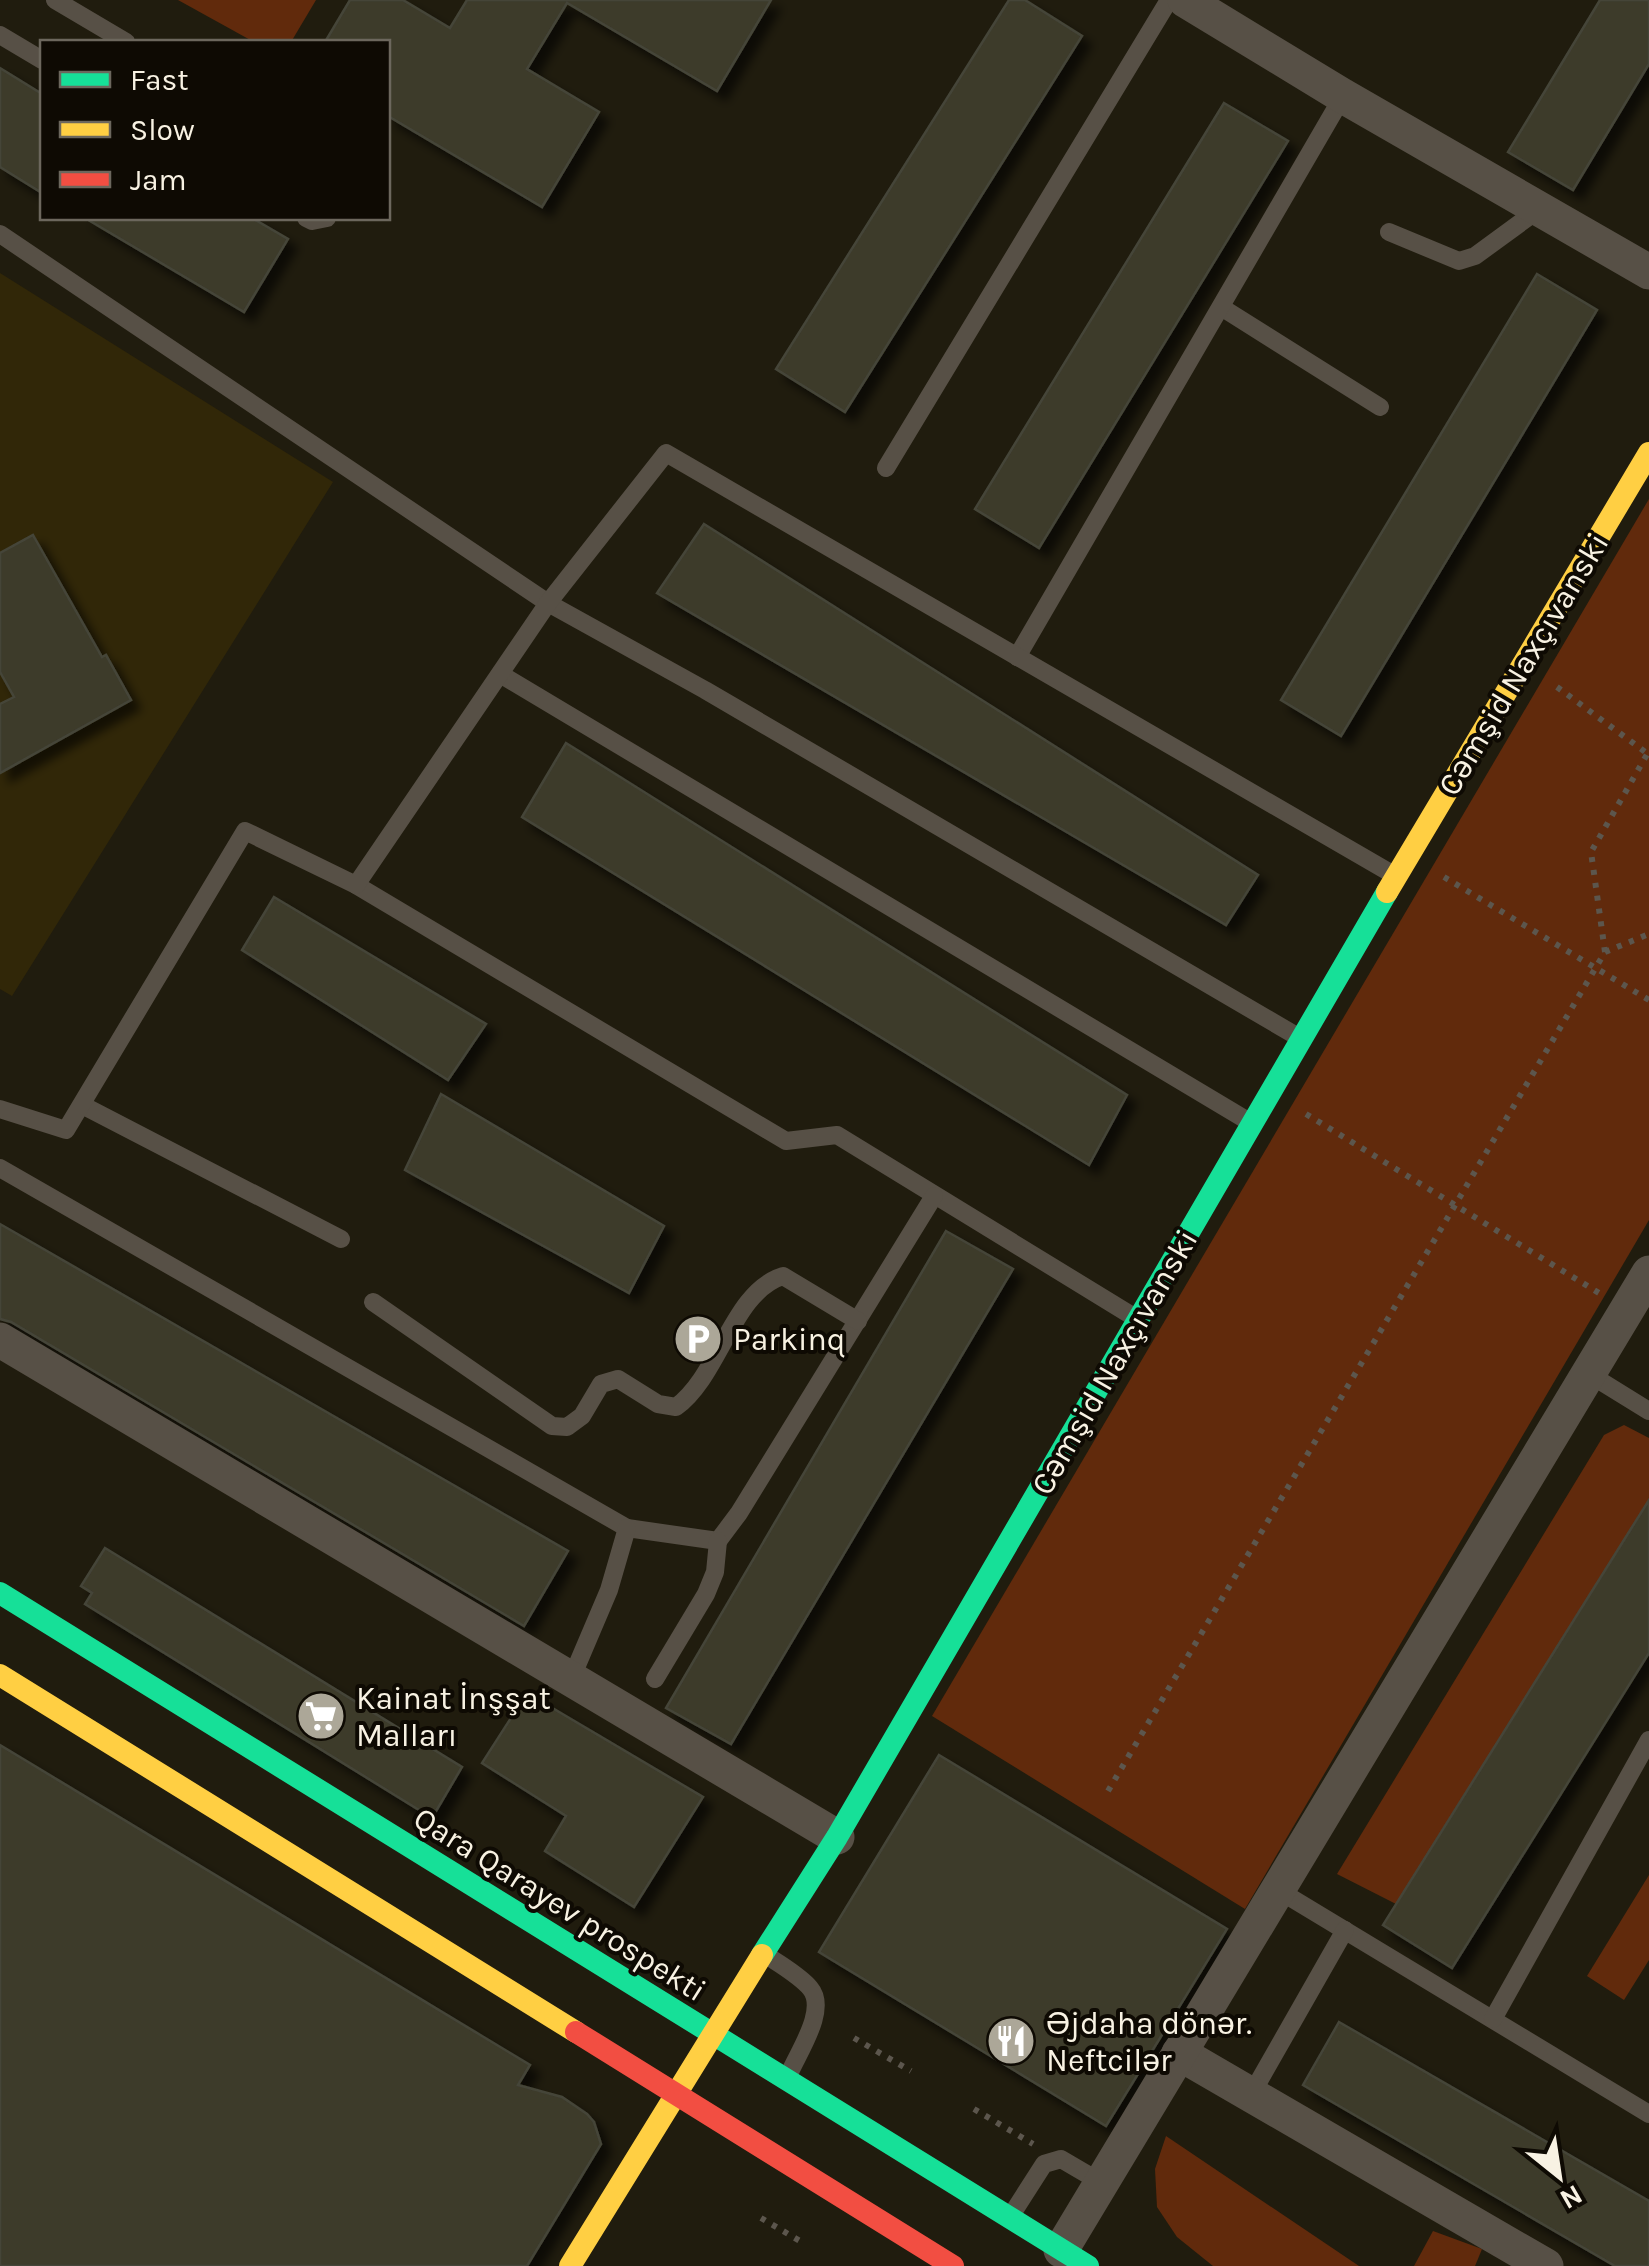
<svg xmlns="http://www.w3.org/2000/svg" width="1649" height="2266" viewBox="0 0 1649 2266" font-family="Karla,sans-serif">
<style>
.built{fill:#312708}
.green{fill:#612a0c}
.building{fill:#3c3a2b;stroke:#454539;stroke-width:2.5;filter:url(#shadow)}
.lines{fill:none;stroke-linecap:round;stroke-linejoin:round}
.path{stroke:#5c564d;stroke-width:6;stroke-dasharray:5 8;stroke-linecap:butt}
.lane{stroke:#575046;stroke-width:18}
.street{stroke:#575046;stroke-width:35}
.fast{stroke:#16e098;stroke-width:22}
.slow{stroke:#ffcf43;stroke-width:22}
.jam{stroke:#f24e42;stroke-width:22}
.labels{text-anchor:middle;stroke-width:8;stroke-linejoin:round;paint-order:stroke}
.street-label{font-size:32px;fill:#f8f2e3;stroke:#0e0a03}
.poi-label{font-size:32px;fill:#f8f2e3;stroke:#0e0a03;text-anchor:start}
</style>
<defs>
<filter id="shadow"><feDropShadow dx="9" dy="9" stdDeviation="5" flood-color="#0009"/></filter>
</defs>
<rect width="100%" height="100%" fill="#201c0e"/>
<polygon class="built" points="0,273 333,482 12,996 0,989"/>
<g class="green">
<polygon points="178,0 316,0 291,42 254,42"/>
<polygon points="1649,499 1649,1220 1245,1909 932,1716"/>
<polygon points="1624,1425 1649,1438 1649,1500 1396,1904 1337,1874 1604,1435"/>
<polygon points="1649,1875 1649,1960 1624,2000 1587,1976"/>
<polygon points="1166,2136 1359,2266 1213,2266 1177,2237 1157,2207 1155,2169"/>
<polygon points="1433,2231 1482,2249 1475,2266 1414,2266"/>
</g>
<g class="building">
<polygon points="350,0 403,0 450,28 467,0 771,0 717,91 567,3 527,69 599,112 542,207 388,116 388,42 325,42"/>
<polygon points="1009,0 1025,0 1082,36 845,412 776,369"/>
<polygon points="1600,0 1649,0 1649,64 1573,190 1508,152"/>
<polygon points="0,68 42,94 42,193 0,167"/>
<polygon points="1224,103 1288,141 1039,548 975,509"/>
<polygon points="85,218 252,218 288,239 244,312"/>
<polygon points="1537,274 1597,310 1341,736 1281,700"/>
<polygon points="704,524 1258,875 1226,925 657,593"/>
<polygon points="33,535 102,657 106,655 131,700 0,773 0,704 14,697 0,672 0,553"/>
<polygon points="566,743 1127,1095 1089,1165 522,817"/>
<polygon points="274,897 486,1024 448,1080 242,950"/>
<polygon points="441,1094 664,1226 629,1293 405,1170"/>
<polygon points="0,1224 568,1551 524,1626 11,1322 0,1319"/>
<polygon points="946,1231 1013,1269 731,1744 666,1708"/>
<polygon points="1649,1500 1649,1653 1452,1968 1383,1925"/>
<polygon points="105,1548 462,1767 432,1818 85,1604 92,1593 81,1586"/>
<polygon points="527,1693 703,1797 634,1907 545,1851 566,1816 482,1763"/>
<polygon points="0,1745 530,2065 518,2085 562,2097 587,2114 594,2122 601,2144 527,2266 0,2266"/>
<polygon points="939,1755 1227,1929 1106,2126 819,1952"/>
<polygon points="1339,2022 1649,2201 1649,2266 1615,2266 1303,2085"/>
</g>
<g class="lines">
<g class="path">
<polyline points="1557,687 1648,754"/>
<polyline points="1444,877 1649,1000"/>
<polyline points="1605,952 1649,934"/>
<polyline points="1306,1114 1599,1293"/>
<polyline points="1108,1791 1605,952 1591,852 1649,751"/>
<polyline points="854,2038 911,2071"/>
<polyline points="974,2109 1033,2144"/>
<polyline points="761,2218 800,2241"/>
</g>
<g class="lane">
<polyline points="55,0 126,42"/>
<polyline points="0,35 42,60"/>
<polyline points="306,218 312,221 327,218"/>
<polyline points="1389,232 1459,261 1475,256 1538,210"/>
<polyline points="0,234 548,603 705,690 1300,1038"/>
<polyline points="1221,307 1380,407"/>
<polyline points="886,468 1169,0"/>
<polyline points="1017,657 1343,96"/>
<polyline points="500,674 1248,1121"/>
<polyline points="356,885 786,1141 837,1135 1134,1317"/>
<polyline points="82,1105 341,1239"/>
<polyline points="0,1109 66,1130 245,831 356,885 548,603 666,453 1394,875"/>
<polyline points="0,1168 627,1528 718,1541 739,1513 934,1196"/>
<path d="M373,1302l179,124 15,1 15,-11 19,-32 17,-5 40,25 18,3c44,-32 56,-115 107,-131l75,45"/>
<polyline points="1589,1374 1649,1411"/>
<polyline points="572,1677 609,1590 627,1528"/>
<polyline points="655,1679 706,1594 715,1572 718,1541"/>
<polyline points="1278,1890 1649,2114"/>
<path d="M764,1953c14,11 34,21 46,35 18,21 -11,63 -20,84"/>
<polyline points="1493,2019 1649,1740"/>
<polyline points="1251,2095 1345,1930"/>
<polyline points="1012,2214 1044,2164 1061,2159 1102,2183"/>
</g>
<g class="street">
<polyline points="1185,0 1343,96 1649,272"/>
<polyline points="0,1340 837,1837"/>
<polyline points="1179,2053 1546,2266"/>
<polyline points="1061,2250 1649,1273"/>
</g>
<g class="fast">
<polyline points="0,1593 1088,2266"/>
<polyline points="762,1955 837,1837 1387,892"/>
</g>
<g class="slow">
<polyline points="1387,892 1649,453"/>
<polyline points="0,1675 576,2032"/>
<polyline points="570,2266 762,1955"/>
</g>
<polyline class="jam" points="576,2032 953,2266"/>
</g>
<defs>
<g id="parking-disc" transform="scale(2.5)"><circle r="9.5" fill="#aca798" stroke="#0e0a03"/><path d="M-3.5-5.5H1a3.5 3.5 0 0 1 0 7H-1V5.5H-3.5ZM-1-3.4V-.6H.8a1.4 1.4 0 0 0 0-2.8Z" fill="#fff"/></g>
<g id="supermarket-disc" transform="scale(2.5)"><circle r="9.5" fill="#aca798" stroke="#0e0a03"/><path d="M-6-5.5h2.5l.6 2H6L4.5 2H-2.5L-4.4-4H-6ZM-1.5 3.2a1.3 1.3 0 1 0 .1 0ZM3 3.2a1.3 1.3 0 1 0 .1 0Z" fill="#fff"/></g>
<g id="restaurant-disc" transform="scale(2.5)"><circle r="9.5" fill="#aca798" stroke="#0e0a03"/><path d="M-5-6h1v4h1v-4h1v4h1v-4h1v5L-1.5 .5V6h-2V.5L-5-1ZM5-6V6H3V1.5H1.5Q1.5-4 5-6Z" fill="#fff"/></g>
</defs>
<g fill-rule="evenodd">
<use href="#parking-disc" x="698" y="1339"/>
<use href="#supermarket-disc" x="321" y="1716"/>
<use href="#restaurant-disc" x="1011" y="2041"/>
</g>
<g class="labels">
<g class="street-label">
<text transform="translate(1523 664) rotate(-59)" y="11">Cəmşid Naxçıvanski</text>
<text transform="translate(1114 1362) rotate(-60)" y="11">Cəmşid Naxçıvanski</text>
<text transform="translate(560 1904) rotate(32)" y="11">Qara Qarayev prospekti</text>
</g>
<g class="poi-label">
<text x="733" y="1350">Parkinq</text>
<text x="356" y="1709">Kainat İnşşat<tspan x="356" dy="37">Malları</tspan></text>
<text x="1046" y="2034">Əjdaha dönər.<tspan x="1046" dy="37">Neftcilər</tspan></text>
</g>
</g>
<rect x="40" y="40" width="350" height="180" fill="#0e0a03" stroke="#6c675d" stroke-width="2.5"/>
<rect x="60" y="72" width="50" height="15" fill="#16e098" stroke="#6c675d" stroke-width="2.5"/>
<text x="130" y="90" font-size="30" fill="#f8f2e3">Fast</text>
<rect x="60" y="122" width="50" height="15" fill="#ffcf43" stroke="#6c675d" stroke-width="2.5"/>
<text x="130" y="140" font-size="30" fill="#f8f2e3">Slow</text>
<rect x="60" y="172" width="50" height="15" fill="#f24e42" stroke="#6c675d" stroke-width="2.5"/>
<text x="130" y="190" font-size="30" fill="#f8f2e3">Jam</text>
<g transform="translate(1559 2176) rotate(150)" stroke="#0e0a03" stroke-width="8" paint-order="stroke">
<path d="M0-8L18 38L0 25L-18 38Z" fill="#f8f2e3"/>
<text y="-15" font-size="28" font-weight="bold" text-anchor="middle" fill="#f8f2e3">N</text>
</g>
</svg>
